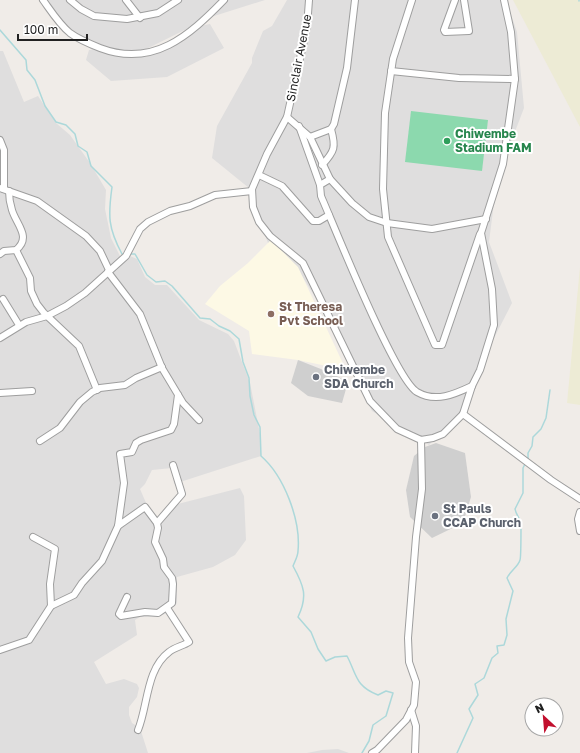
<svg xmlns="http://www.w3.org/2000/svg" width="580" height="753" viewBox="0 0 580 753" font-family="'Golos Text',sans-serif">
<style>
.residential{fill:#dfdede}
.education{fill:#fdf9e5}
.religious{fill:#cfcfcf}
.farmland{fill:#edebd5}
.pitch{fill:#8cd9ae}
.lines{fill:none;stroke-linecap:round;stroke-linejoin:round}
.stream{stroke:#acd8da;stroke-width:1.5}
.minor-casing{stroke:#9e9e9e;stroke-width:8}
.minor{stroke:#fff;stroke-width:6}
.leisure-dot{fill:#2e9e5b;stroke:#fff;stroke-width:1.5}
.education-dot{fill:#8d6e63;stroke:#fff;stroke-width:1.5}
.worship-dot{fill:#6b7280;stroke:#fff;stroke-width:1.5}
.labels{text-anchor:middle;stroke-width:4;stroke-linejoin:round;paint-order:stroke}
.street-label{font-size:12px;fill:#212121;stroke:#fff}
.leisure-label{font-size:12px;font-weight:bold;fill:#27864d;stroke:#fff;text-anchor:start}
.education-label{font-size:12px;font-weight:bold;fill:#785e54;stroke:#fff;text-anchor:start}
.worship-label{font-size:12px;font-weight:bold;fill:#5b616d;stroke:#fff;text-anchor:start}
</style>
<rect width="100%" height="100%" fill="#f0ece8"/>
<g class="residential">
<polygon points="41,0 265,0 211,17 130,57 146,57 175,45 200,26 210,24 224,48 167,77 111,81 86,60 89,50 92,50 53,17"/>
<polygon points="287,0 506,0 517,32 524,108 497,179 489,242 512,303 492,342 470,402 429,445 372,411 324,312 296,266 269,246 249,188 212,158 217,126 252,63 252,58 263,31 272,26"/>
<polygon points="0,51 3,51 24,102 38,96 56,123 70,135 90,163 106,190 105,209 111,238 120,256 124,258 130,256 137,259 145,277 155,285 167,285 199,320 228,334 234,341 250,383 260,434 261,456 174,484 172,468 152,470 145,484 140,489 150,512 156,519 170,506 240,488 244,496 246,540 235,555 213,567 177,577 177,603 169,612 160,616 140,617 135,620 137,635 94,662 106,684 124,679 137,684 139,688 137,697 129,707 129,715 132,723 140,728 148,753 0,753"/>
<polygon points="338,749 349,753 307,753 322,750"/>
</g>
<polygon class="education" points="271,240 298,267 346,370 298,360 252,354 249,331 205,304 220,286 248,263"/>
<g class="religious">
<polygon points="298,360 331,373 348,382 342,403 308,396 291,383"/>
<polygon points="436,443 465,453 471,497 463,523 432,538 410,517 406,490 414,456 425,447"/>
</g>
<g class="farmland">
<polygon points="513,0 580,0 580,134 580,127"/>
<polygon points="580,267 580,405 567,403"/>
</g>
<polygon class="pitch" points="411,111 488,120 482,171 405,162"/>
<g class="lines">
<g class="stream">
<polyline points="579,1 579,0"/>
<path d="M0,30l26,30 1,10 8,10 10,26 11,16 10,3 9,9 3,12 9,6 4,14 21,21c-4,29 -4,41 10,67h2"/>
<path d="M130,254h5l12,21 9,7 9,-1 7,5 28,32 10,1 9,7 11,5 9,8 4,23 6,16 1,18 4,19 6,12 1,29c23,20 40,64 37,95 0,5 -3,10 -5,15 11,20 15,30 5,51l13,15 7,17 8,12 9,-4 12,-1c10,19 8,30 31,39l8,-4 7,2 -7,23 -13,9 -4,16 -7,12"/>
<polyline points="528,461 528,453 532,446 533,437 541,429 546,418 550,390"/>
<path d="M457,753l16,-35 -4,-9 9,-14 -3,-11 9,-6 8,-20 6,-5 -1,-7 7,-1 3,-10 -1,-16 7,-28 -6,-13c3,-7 11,-11 13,-18 1,-2 1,-34 1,-37 -1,-5 -5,-8 -6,-14l8,-16v-25l2,-4"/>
</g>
<g class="minor-casing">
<g id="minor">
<path d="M43,0c8,11 16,24 27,33 8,6 20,11 30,15 53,20 89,-12 124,-48"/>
<polyline points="70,0 81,9 94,16 127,19 158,13 178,0"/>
<polyline points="126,0 140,18"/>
<polyline points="309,0 307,27 287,117 267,154 252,189 253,207 259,222 270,236 303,263 370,401 397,429 421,440 433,438 443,434 463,414 472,386 480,370 494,325 492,289 481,233 503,164 515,79 511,32 504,0"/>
<polyline points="412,0 393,59 385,113 383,189 388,237 435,345 442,345 480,234"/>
<polyline points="455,0 444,30 445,32 469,31 464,0"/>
<polyline points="391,71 459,78 515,79"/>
<polyline points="287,117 310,137 330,179 352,203 369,217 387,223 432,229 486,219"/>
<polyline points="299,126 320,185"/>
<polyline points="310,137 331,129 334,124 347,68 355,0"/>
<polyline points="0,140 4,150 4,189"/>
<path d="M322,165c13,-14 14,-18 9,-36"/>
<polyline points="259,175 282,186 313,221 319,221 329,215"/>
<path d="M330,179l-10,6 1,11c14,32 74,183 96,196 19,11 38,2 55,-6"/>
<polyline points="0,188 37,201 86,236 100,251 109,270"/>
<polyline points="16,250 30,278 31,291 37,304 44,313 79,346 97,390"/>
<path d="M0,254l4,-3 12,-1c16,-13 0,-26 -4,-40 -2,-6 -3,-13 -3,-19"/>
<polyline points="108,272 140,314 162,368 183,403 199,420"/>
<polyline points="3,299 19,325"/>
<polyline points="0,338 26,322 47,316 66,306 85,293 126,256 140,229 148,222 170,211 190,206 215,195 252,191"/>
<polyline points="0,393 32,391"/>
<polyline points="463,414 551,480 580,499"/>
<polyline points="40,441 60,428 80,402 92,392 100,388 125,385 136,378 162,367"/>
<polyline points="580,512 578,519 580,531"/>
<polyline points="118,526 124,483 120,454 132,452 136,443 141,440 171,430 174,424 178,395"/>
<polyline points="33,537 55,549 50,584 51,606"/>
<polyline points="127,597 119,614 121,616 145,612 158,613 172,603 173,584 172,578 164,567 163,559 155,542 158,528 157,523 182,494 173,465"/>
<polyline points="0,650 29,640 51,606 74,595 82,583 102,561 118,526 145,507 157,523"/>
<polyline points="411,710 416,726 415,753"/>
<path d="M138,730c10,-24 8,-61 31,-78 6,-5 14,-6 20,-10l-22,-34"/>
<polyline points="372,753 377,750 406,720 414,705 416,682 409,662 408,638 416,537 422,489 421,440"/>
</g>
</g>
<use href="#minor" class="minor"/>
</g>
<circle class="leisure-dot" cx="447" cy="141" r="4"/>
<circle class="education-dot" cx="271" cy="314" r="4"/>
<g class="worship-dot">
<circle cx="316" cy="377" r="4"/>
<circle cx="435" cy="516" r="4"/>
</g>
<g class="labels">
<g class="street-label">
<text transform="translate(299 58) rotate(-79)" y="4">Sinclair Avenue</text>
</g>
<g class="leisure-label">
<text x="455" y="138">Chiwembe<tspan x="455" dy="14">Stadium FAM</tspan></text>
</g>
<g class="education-label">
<text x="279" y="311">St Theresa<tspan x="279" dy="14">Pvt School</tspan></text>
</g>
<g class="worship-label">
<text x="324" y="374">Chiwembe<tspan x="324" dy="14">SDA Church</tspan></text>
<text x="443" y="513">St Pauls<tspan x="443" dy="14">CCAP Church</tspan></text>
</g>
</g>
<g transform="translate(544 717) rotate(334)"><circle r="19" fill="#ffffff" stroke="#a6a6a6"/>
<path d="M0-3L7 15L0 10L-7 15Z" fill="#c20f2e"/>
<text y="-6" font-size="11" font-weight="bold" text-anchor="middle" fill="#212121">N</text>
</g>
<path d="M18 34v6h69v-6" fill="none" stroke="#212121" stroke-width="2"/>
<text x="24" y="34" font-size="12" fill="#212121" stroke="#ffffff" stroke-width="3" paint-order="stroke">100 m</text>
</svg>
